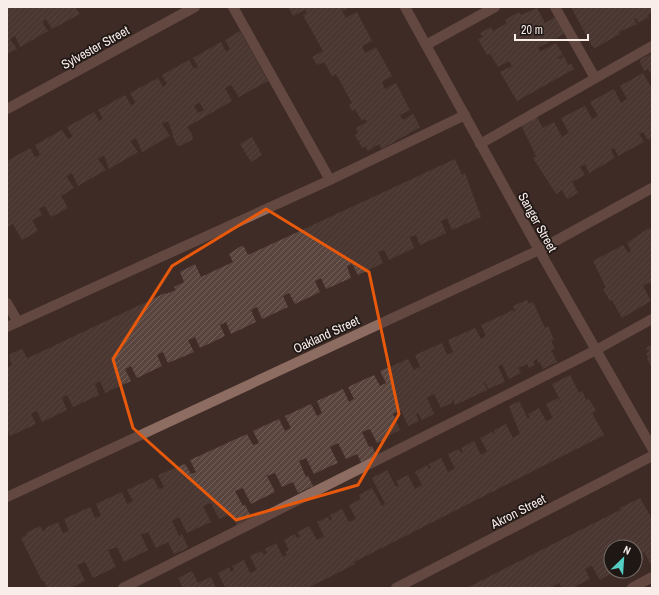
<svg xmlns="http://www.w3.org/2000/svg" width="659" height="595" viewBox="0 0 659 595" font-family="'Archivo Narrow',sans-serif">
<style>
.building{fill:url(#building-hatch);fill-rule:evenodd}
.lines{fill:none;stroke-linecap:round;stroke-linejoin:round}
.service{stroke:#8d6c62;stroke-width:10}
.minor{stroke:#8d6c62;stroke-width:10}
.marked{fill:none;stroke:#e8590c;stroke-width:3;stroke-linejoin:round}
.labels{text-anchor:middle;stroke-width:3.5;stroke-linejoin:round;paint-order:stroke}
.street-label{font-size:13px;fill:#f9ede9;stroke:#1f1714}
</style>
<defs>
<pattern id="building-hatch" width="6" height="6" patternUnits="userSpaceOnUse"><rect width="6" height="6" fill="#59453e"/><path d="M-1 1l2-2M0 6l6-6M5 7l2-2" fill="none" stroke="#72605a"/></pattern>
</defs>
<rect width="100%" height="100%" fill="#3f2c26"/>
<g class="building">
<polygon points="7,7 75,7 80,14 52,29 46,19 42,22 48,31 20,47 15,36 10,39 17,49 7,54"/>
<polygon points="288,7 350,7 342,11 346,18 357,12 372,41 362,46 364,51 366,53 376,47 392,76 382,82 385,89 396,83 410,110 400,115 403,120 413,114 420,127 382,149 379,144 368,151 365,146 362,148 359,142 362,140 358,141 355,135 358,133 356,128 367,122 365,119 362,121 355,109 352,111 349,105 352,103 336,74 332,76 324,62 317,65 312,57 323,51 303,15 307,13 305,10 293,16"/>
<polygon points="571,7 652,7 652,13 648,15 649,17 639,23 636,18 634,19 637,24 619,32 620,34 595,48 592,46"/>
<polygon points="537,8 545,23 555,17 564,34 538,48 540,52 556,43 563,55 558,57 559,59 564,56 568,65 571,63 574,69 517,101 500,72 512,66 510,63 509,61 498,67 490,54 487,55 478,39 483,37 480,33 491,27 493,31 507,23 505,20 519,12 521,15"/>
<path d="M240,31l28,50 -29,16 -8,-12 -6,3 7,13 -45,26 6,9 -1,4 -12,6 -3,-1 -5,-10 1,-1 -5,-13 -6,3 8,12 -28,16 -6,-14 -6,3 8,11 -29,17 -5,-14 -6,4 8,11 -28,16 -6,-13 -6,3 8,12 -13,8 7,12 -17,9 -6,-11 -6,3 3,6 -10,5 6,11 -16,9 -9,-16 -6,3v-66l23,-13 5,9 3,-1 2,-2 -5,-9 27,-15 6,9 5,-2 -6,-10 27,-15 5,9 4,-2 -5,-9 27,-15 6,10 3,-1 1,-2 -5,-9 28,-15 5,9 4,-3 -5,-9 27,-15 5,9 4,-2 -5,-9 28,-16 5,10 4,-3 -5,-9zM199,102l5,8 -6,3 -4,-7z"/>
<polygon points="651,54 652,54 652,76 648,69 644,71 640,62 641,59"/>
<polygon points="643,73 651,87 652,86 652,138 648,140 643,132 639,134 644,142 618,156 614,148 611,150 615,158 589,173 585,164 580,167 585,175 572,182 578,193 567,199 562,190 556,194 533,158 536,156 520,123 535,114 543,128 554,122 562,137 569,133 561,118 585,106 592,119 595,118 598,116 590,102 614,89 621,103 627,99 620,86"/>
<polygon points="252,137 262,155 251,162 240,144"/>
<polygon points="455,159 462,175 465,173 481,217 452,230 447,218 444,220 441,221 446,233 420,245 416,235 410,237 414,248 389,260 384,250 378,252 383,263 358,275 352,264 347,266 351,278 326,289 321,278 315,281 320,292 295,304 289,293 283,296 288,307 262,319 257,307 251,310 256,322 231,334 226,322 220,325 225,336 200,348 195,337 188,340 194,352 168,363 163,352 160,353 157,355 162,366 137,378 131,366 125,369 131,381 105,393 100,381 98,382 95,384 99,395 73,407 67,395 62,398 67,410 42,422 37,411 34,412 31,414 36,424 10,436 7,430 7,368 12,365 9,358 10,354 21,349 23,350 27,358 43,351 165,293 166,294 176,290 174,287 184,282 180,272 195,264 201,277 233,262 229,254 241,246 244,247 248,255"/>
<polygon points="649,228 650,229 652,228 652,287 649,282 643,286 651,301 622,318 612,300 610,301 603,289 606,288 593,261 623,245 628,253 631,251 627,243"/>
<polygon points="527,300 529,304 533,302 545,328 548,326 554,340 551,341 555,349 551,350 557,362 543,369 540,362 538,363 537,359 533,361 535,365 529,368 527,364 518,368 521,373 509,379 502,364 498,366 505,382 488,389 485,382 484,383 487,390 455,405 452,398 452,403 441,408 434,394 430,396 427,398 434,414 422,420 418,413 416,414 419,421 408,426 401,410 393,414 400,430 388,436 389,437 377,443 370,429 362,432 369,447 372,446 377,457 362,464 357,454 346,459 338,443 330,447 338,463 326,468 314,474 306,458 299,461 306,477 308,476 313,486 298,493 293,482 282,487 275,473 267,476 275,492 251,504 243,488 235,491 243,506 245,505 252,518 237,526 231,514 219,519 211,503 203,506 211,522 200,527 187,533 179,517 172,521 179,536 182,534 188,548 174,554 168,542 156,548 148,532 141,535 148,550 124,562 117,547 108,550 116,567 93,578 85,562 77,565 85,581 70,588 47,588 44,581 42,581 21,538 27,535 26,533 40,526 43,531 46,530 45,528 58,522 63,533 69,531 64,519 90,507 95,518 101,516 96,504 122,492 127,504 133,501 127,490 153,478 159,489 164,487 158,475 185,464 191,474 196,472 190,460 247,434 253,445 257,444 259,443 253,431 279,419 285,431 291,428 285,416 311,404 317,416 322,413 317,401 343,389 349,402 352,400 354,399 348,387 374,375 380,386 386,383 380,371 408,359 414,370 420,367 415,355 442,343 447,355 453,352 448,340 475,328 481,339 486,336 481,325 513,310 514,312 515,311 513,306"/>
<polygon points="652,345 652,368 647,359 648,357 646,353 649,352 646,348"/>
<polygon points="570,375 579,393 582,391 586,400 589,399 596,411 592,413 604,435 354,562 355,564 308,588 222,588 225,587 218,573 229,567 231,572 234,570 232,566 244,560 250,573 257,570 250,556 262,551 264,555 267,553 265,549 276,543 283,557 287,555 285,552 289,550 284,540 295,534 297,538 300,536 297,532 309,526 317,540 324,536 317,522 328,517 330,521 332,519 330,515 342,509 349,522 356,519 349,505 361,499 359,495 372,488 382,506 385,504 372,478 387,470 396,487 399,485 396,481 408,475 415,489 422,485 415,472 427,465 429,469 431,468 429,464 441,458 448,472 455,469 448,454 459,449 461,453 463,452 461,448 474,441 481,455 487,451 480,438 492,432 495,435 494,430 506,424 513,438 520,434 509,406 519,401 528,419 530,418 528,414 539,408 546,421 553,418 546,404 558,398 562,404 552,384"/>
<polygon points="640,498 652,519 652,567 644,552 643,553 644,560 635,565 635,547 611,547 610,569 612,573 600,580 592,566 585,569 590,579 576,586 577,588 562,588 559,583 553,586 554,588 467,588 620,510 620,508"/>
<polygon points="192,571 198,583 211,577 216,588 183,588 178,578"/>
</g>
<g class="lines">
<g class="service">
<polyline points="233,7 330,180"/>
<polyline points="555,7 595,78"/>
<polyline points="480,144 652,46"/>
<polyline points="7,303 18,322"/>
<polyline points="7,327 330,180 465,115"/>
<polyline points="123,588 596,350 652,319"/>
<polyline points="632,588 652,577"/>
</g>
<g class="minor">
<polyline points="405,7 539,250 652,448"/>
<polyline points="426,45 495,7"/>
<polyline points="7,109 195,7"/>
<polyline points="7,497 539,250 652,188"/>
<polyline points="396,588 652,456"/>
</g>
</g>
<path d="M0 0H659V595H0ZM266,209l103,63 30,142 -41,71 -122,35 -103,-92 -20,-69 59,-93z" fill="#3f2c26" fill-opacity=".55" fill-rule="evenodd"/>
<path class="marked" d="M266,209l103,63 30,142 -41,71 -122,35 -103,-92 -20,-69 59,-93z"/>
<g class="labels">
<g class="street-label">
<text transform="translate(95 47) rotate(-29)" y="5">Sylvester Street</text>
<text transform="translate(538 222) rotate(61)" y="5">Sanger Street</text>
<text transform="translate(326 334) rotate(-25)" y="5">Oakland Street</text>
<text transform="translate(518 511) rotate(-27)" y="5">Akron Street</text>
</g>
</g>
<rect width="659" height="595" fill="none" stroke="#f9ede9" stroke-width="16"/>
<g transform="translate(623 559) rotate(25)"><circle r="19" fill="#1f1714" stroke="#766d69"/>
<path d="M0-3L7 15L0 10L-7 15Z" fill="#55cec4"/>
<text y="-6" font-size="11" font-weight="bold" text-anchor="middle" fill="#f9ede9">N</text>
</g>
<path d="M515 34v6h73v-6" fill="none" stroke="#f9ede9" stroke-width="2"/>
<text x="521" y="34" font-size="12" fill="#f9ede9" stroke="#1f1714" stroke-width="3" paint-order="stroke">20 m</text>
</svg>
